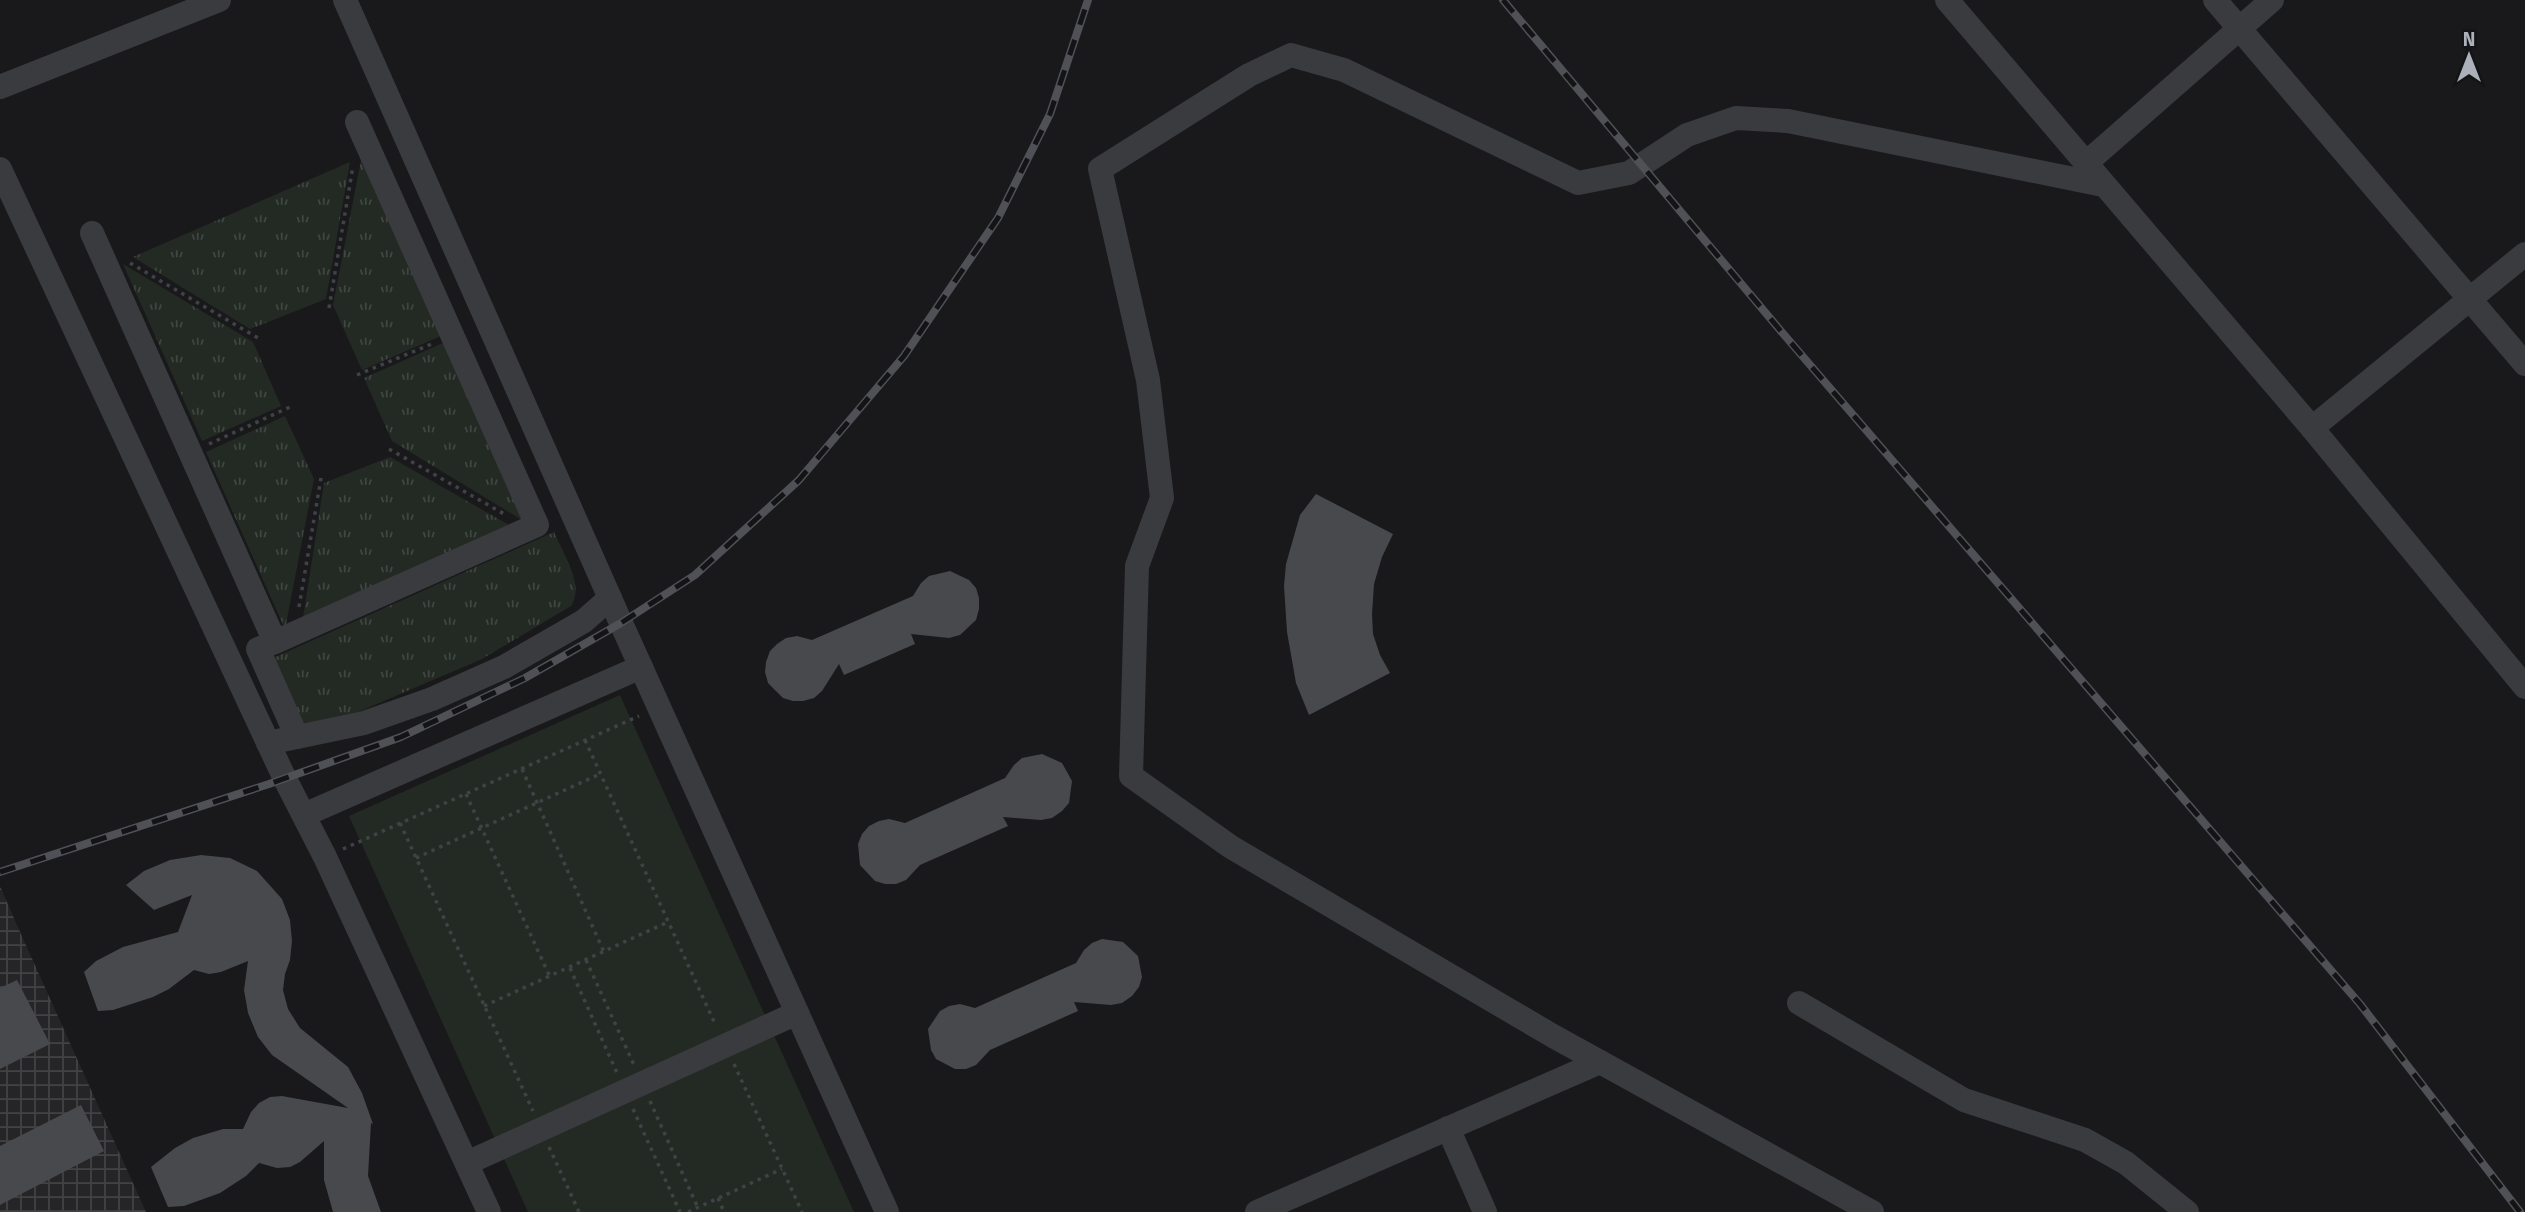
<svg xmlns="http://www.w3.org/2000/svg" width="2525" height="1212" viewBox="0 0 2525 1212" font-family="'Fira Sans',sans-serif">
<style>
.industrial{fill:url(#industrial-grid)}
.grass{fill:url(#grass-tufts)}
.green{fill:#232a23}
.building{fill:#48494d}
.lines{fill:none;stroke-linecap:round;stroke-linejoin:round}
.path{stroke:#404246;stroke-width:3.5;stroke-dasharray:3.5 5;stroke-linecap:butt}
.minor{stroke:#3a3b3f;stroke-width:24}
.rail-casing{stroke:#4f5156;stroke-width:8}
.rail{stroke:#141416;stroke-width:5;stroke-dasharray:16;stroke-linecap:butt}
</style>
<defs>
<pattern id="industrial-grid" width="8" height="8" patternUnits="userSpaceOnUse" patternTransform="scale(1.75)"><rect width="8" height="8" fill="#252527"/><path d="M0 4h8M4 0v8" fill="none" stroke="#424244"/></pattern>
<pattern id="grass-tufts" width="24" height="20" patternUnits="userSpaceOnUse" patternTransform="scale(1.75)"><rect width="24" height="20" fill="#232a23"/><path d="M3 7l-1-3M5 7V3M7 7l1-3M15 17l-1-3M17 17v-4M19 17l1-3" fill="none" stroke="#404641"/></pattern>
</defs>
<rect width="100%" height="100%" fill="#19191b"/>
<polygon class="industrial" points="0,886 16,923 146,1212 0,1212"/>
<g class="grass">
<polygon points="362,155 441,336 362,370 333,305"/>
<polygon points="350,162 326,299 250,329 133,257"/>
<polygon points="123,264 253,342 281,406 202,441"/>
<polygon points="443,343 522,520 392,441 364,378"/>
<polygon points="285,416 314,479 285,629 206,452"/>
<polygon points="390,457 516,529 303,618 324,483"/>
<path d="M554,532c9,22 31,52 17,74l-89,53 -124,53 -53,11 -5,-3 -29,-61z"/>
</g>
<polygon class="green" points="620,695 854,1212 528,1212 349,816"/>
<g class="building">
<polygon points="1316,494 1393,534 1382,557 1374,584 1372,614 1373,634 1380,655 1390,673 1309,715 1296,683 1287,632 1284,586 1286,564 1300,515"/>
<polygon points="950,571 969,580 976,588 979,598 979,609 976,620 960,635 949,638 911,634 915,644 844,675 839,664 822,691 814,698 803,701 793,701 783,698 768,683 765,672 766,662 770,651 777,644 786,638 797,636 812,640 913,596 921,583 929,576"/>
<polygon points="1042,754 1062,763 1072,781 1069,803 1062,811 1052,818 1041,820 1003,817 1008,826 920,865 906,880 896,884 885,884 875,881 860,865 858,844 862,834 869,826 879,821 889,819 905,823 1005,778 1014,765 1022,758"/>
<polygon points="201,855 230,858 257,871 282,899 290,920 292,941 290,960 285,974 283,990 288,1009 300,1028 348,1067 362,1093 373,1124 371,1123 368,1176 381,1212 333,1212 324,1180 324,1141 300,1162 290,1167 277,1168 259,1163 246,1176 220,1193 184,1206 168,1207 151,1167 175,1148 193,1138 223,1129 243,1129 251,1112 259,1103 270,1097 282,1096 348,1108 272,1055 258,1037 248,1013 244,990 248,961 221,972 209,974 194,970 169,989 153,997 113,1010 98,1011 84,972 96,961 123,947 178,932 192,895 154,910 126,885 144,871 170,860"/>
<polygon points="1102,939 1123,942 1138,956 1142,977 1139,987 1132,996 1122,1003 1111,1005 1074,1002 1078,1011 990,1050 976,1065 966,1069 955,1069 936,1059 931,1050 928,1029 940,1011 949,1006 960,1004 975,1008 1076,963 1084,950 1092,943"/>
<polygon points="17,980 50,1044 0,1069 0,988"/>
<polygon points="81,1105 104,1151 0,1205 0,1146"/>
</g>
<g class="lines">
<g class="path">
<polyline points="130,263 258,338"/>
<polyline points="329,308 353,166"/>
<polyline points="357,375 434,343"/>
<polyline points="209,444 290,407"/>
<polyline points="389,449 506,515"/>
<polyline points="299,607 321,478"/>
<polyline points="585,740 716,1026"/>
<polyline points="522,769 604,952"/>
<polyline points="466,794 550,977"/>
<polyline points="400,823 533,1111"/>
<polyline points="343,849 639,716"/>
<polyline points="416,858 600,774"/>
<polyline points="586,960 634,1065"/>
<polyline points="570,968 617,1073"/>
<polyline points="484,1006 668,922"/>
<polyline points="734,1064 802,1212"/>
<polyline points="650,1101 698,1208"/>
<polyline points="633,1109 680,1212"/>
<polyline points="549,1147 579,1212"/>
<polyline points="718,1198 724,1212"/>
<polyline points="688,1212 782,1169"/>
</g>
<g class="minor">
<polyline points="345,0 621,623 887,1212"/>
<polyline points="1947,0 2312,428 2525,687"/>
<polyline points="2215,0 2525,364"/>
<polyline points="0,87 219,0"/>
<polyline points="2085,164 2272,0"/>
<polyline points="0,169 285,779 325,857 489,1212"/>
<polyline points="92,233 275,642 537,525 357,122"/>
<polyline points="2312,428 2525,254"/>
<polyline points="275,642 258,649 297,737"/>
<polyline points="268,743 364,723 432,699 504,667 584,621 610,598"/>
<polyline points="304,815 641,667"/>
<polyline points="1799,1003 1964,1100 2085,1140 2126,1163 2187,1212"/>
<polyline points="1448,1128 1485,1212"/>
<polyline points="467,1163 797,1013"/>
<polyline points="1257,1212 1600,1062"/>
<polyline points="1872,1212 1553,1036 1231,847 1131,776 1137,566 1162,498 1148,380 1100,169 1249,75 1291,55 1344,70 1578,183 1629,173 1687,135 1736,118 1788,121 2103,185"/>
</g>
<g class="rail-casing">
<g id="rail">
<polyline points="1503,0 1780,330 2360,1004 2520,1212"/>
<polyline points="0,872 269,784 401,737 525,678 621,623 695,575 799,480 904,356 998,218 1050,114 1088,0"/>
</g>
</g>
<use href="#rail" class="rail"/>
</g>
<g transform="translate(2469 56)" stroke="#141416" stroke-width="5" paint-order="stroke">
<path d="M0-5L12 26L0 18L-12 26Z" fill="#acb1b9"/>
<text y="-10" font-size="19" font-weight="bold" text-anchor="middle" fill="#acb1b9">N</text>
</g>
</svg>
